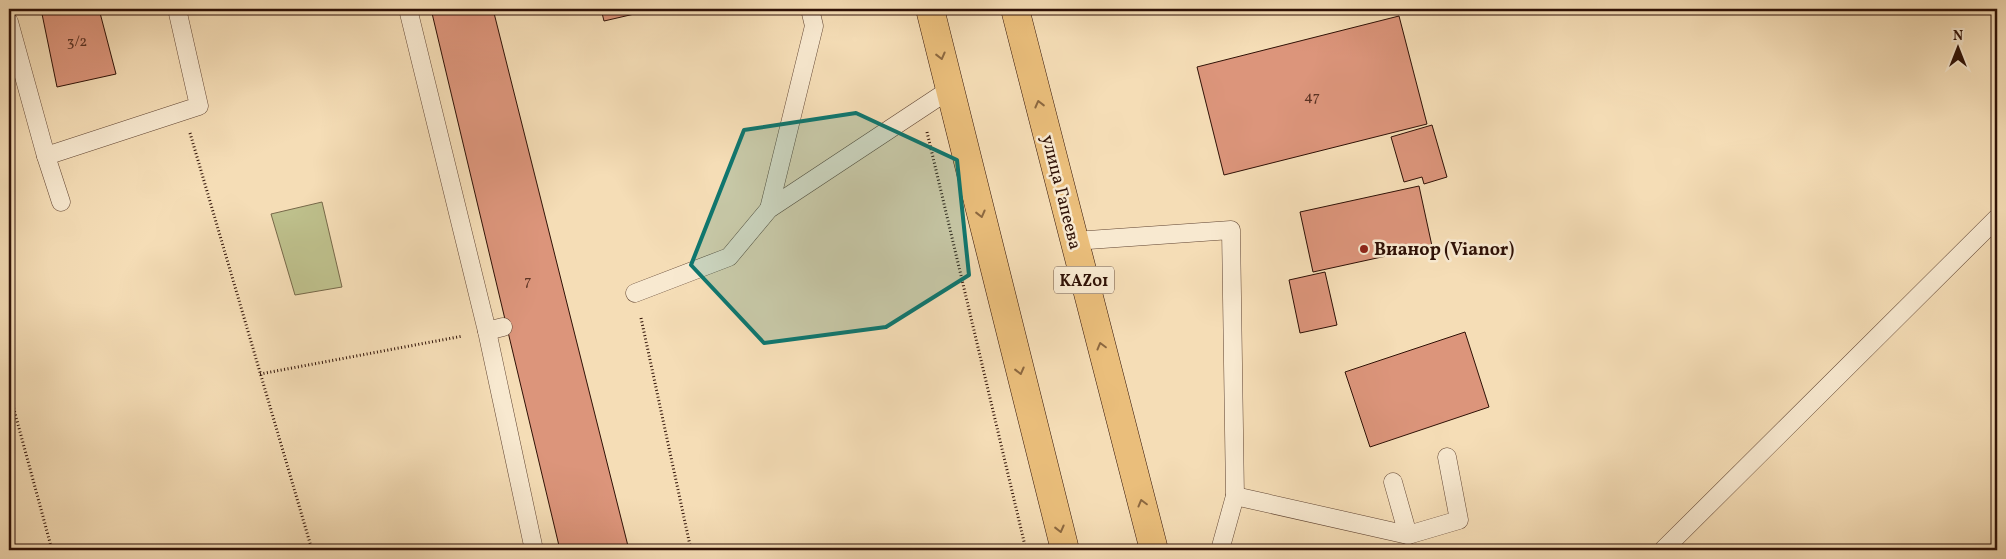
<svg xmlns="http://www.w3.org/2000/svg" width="2006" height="559" viewBox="0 0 2006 559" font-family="Vollkorn,serif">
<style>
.green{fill:#bec08c;stroke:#766849}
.building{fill:#dc957b;stroke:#2f1106}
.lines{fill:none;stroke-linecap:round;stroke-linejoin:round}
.lane-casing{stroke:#604432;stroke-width:19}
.highway-casing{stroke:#2f1106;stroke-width:29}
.path{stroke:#2f1106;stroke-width:3;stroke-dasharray:1 2.5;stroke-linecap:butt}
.lane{stroke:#f8e9d0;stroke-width:18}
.highway{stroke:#eabe7b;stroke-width:28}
.oneway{stroke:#8c6840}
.marked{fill:#0f766e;fill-opacity:0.2;stroke:#0f766e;stroke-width:4;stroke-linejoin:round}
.poi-dot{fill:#8f2418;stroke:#f8e9d0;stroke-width:2}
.labels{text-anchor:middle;stroke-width:5;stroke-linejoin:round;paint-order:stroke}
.number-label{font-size:15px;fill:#5a3223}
.shield{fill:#f8e9d0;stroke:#6b5243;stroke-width:1}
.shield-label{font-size:16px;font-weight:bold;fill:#2f1106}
.street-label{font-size:18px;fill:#2f1106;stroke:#f8e9d0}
.poi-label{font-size:18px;font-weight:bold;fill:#2f1106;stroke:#f8e9d0;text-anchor:start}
</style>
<rect width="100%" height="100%" fill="#f5ddb6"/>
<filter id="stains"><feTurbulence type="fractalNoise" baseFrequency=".004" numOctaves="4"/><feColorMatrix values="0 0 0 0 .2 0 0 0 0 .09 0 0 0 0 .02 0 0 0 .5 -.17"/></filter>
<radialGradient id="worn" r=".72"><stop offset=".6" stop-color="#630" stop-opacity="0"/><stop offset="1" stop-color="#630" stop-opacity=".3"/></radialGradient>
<polygon class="green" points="322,202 342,287 295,295 271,214"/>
<g class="building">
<polygon points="41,9 99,9 116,74 57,87"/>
<polygon points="431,9 493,9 629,550 560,550"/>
<polygon points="601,9 656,9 604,21"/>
<polygon points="1399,16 1427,124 1224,175 1197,67"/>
<polygon points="1432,125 1447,177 1424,184 1422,177 1404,182 1391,137"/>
<polygon points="1419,186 1432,246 1313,272 1300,212"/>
<polygon points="1325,272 1337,325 1300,333 1289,280"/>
<polygon points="1465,332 1489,407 1370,447 1345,372"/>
</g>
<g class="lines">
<g class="lane-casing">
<g id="lane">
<polyline points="408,9 487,331 503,327"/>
<polyline points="9,22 46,156 61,202"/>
<polyline points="46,156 199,106 177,9"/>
<polyline points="769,209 814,26 810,9"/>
<polyline points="1074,241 1231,230 1235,496 1220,550"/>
<polyline points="635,293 729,257 769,209 949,90"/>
<polyline points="487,331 534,550"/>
<polyline points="1393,482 1408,535"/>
<polyline points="1235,496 1408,535 1459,520 1447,457"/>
<polyline points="1663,550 1997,218"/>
</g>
</g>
<g class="highway-casing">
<g id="highway">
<polyline points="930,9 1065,550"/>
<polyline points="1015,9 1154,550"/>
</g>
</g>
<g class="path">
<polyline points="927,132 1026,550"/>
<polyline points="190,133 312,550"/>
<polyline points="641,318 691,550"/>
<polyline points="260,374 463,336"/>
<polyline points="9,391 52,550"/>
</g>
<use href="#lane" class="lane"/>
<use href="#highway" class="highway"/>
</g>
<defs><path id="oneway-chevron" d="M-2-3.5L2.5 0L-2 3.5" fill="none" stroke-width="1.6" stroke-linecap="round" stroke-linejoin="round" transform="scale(1.25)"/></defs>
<g class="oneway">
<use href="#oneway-chevron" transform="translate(941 56) rotate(76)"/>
<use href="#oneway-chevron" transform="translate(1039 104) rotate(-104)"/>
<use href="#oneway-chevron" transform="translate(981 214) rotate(76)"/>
<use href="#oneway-chevron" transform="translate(1101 346) rotate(-105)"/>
<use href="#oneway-chevron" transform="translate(1020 371) rotate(76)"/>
<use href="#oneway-chevron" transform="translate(1142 503) rotate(-105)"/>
<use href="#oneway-chevron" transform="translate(1060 529) rotate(76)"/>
</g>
<path class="marked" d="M856,113l101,47 12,115 -83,52 -122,16 -73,-78 53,-135z"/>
<circle class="poi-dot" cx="1364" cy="249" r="5"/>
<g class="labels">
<g class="number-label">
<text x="77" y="46">3/2</text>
<text x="1312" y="101">47</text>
<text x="528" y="285">7</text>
</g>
<rect class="shield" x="1054" y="266.5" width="60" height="27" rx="4"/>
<g class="shield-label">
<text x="1084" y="286">KАZ01</text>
</g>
<g class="street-label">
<text transform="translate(1062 192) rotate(76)" y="6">улица Гапеева</text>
</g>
<g class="poi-label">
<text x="1374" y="255">Вианор (Vianor)</text>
</g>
</g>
<rect width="2006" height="559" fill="none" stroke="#f5ddb6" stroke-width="30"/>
<rect x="10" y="10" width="1986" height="539" fill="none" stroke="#2f1106" stroke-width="2.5"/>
<rect x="15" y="15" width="1976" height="529" fill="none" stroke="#2f1106"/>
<g transform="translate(1958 48)" stroke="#f8e9d0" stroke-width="4" paint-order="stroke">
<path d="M0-4L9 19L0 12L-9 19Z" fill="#2f1106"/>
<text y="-8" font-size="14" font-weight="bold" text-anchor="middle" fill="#2f1106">N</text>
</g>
<rect width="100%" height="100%" filter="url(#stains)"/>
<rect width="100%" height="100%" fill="url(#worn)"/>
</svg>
